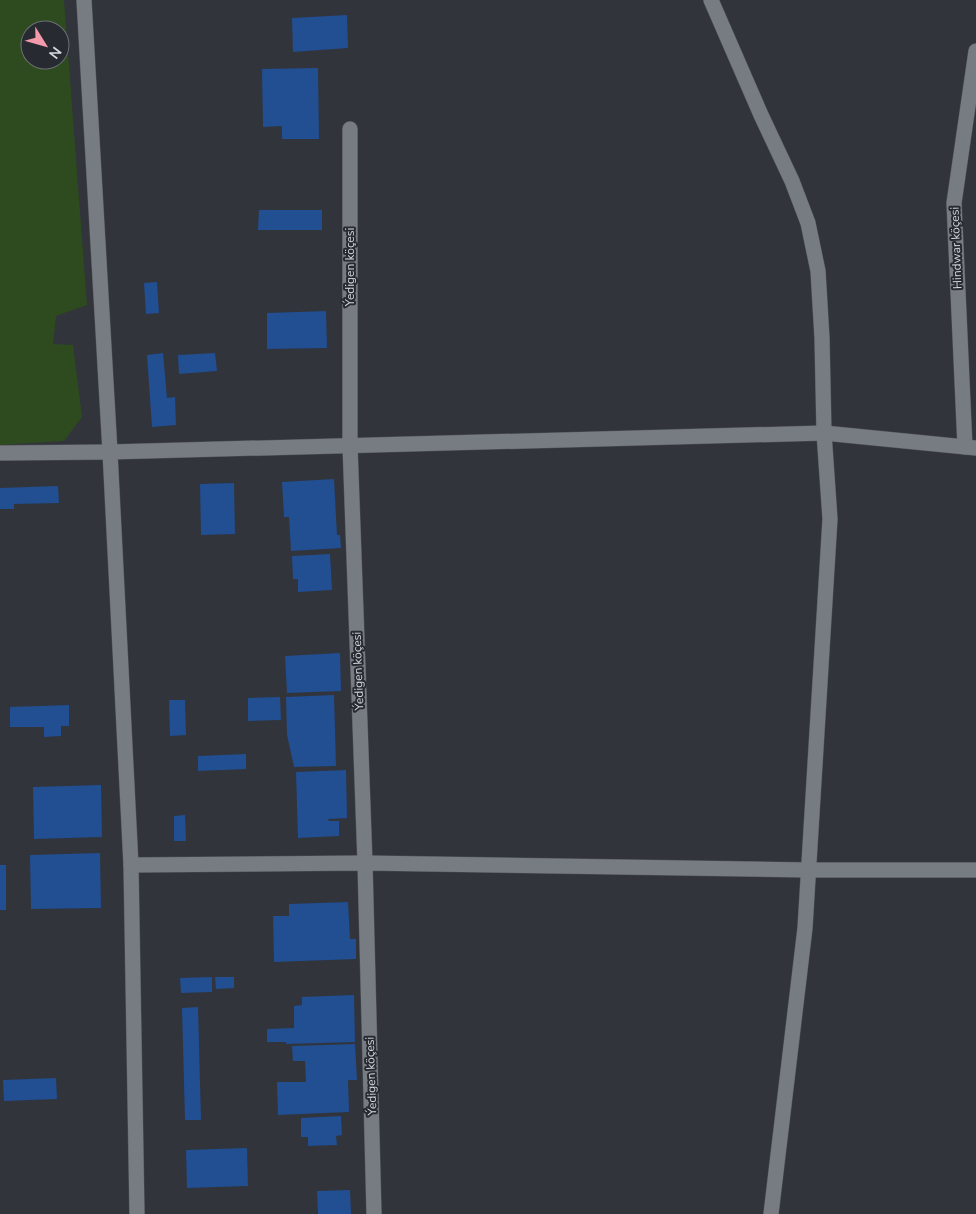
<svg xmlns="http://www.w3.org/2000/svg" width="976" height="1214" viewBox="0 0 976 1214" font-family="'Nunito Sans',sans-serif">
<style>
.green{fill:#2e4b1f;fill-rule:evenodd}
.building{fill:#224e92}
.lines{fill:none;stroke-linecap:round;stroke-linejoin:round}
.street-casing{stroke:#4d5155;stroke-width:16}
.street{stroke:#777b82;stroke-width:15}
.labels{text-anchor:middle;stroke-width:4;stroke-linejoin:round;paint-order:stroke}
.street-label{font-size:12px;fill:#d5d8dc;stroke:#272a30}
</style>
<rect width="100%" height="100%" fill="#31343a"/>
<path class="green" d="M0,0h64l23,305 -31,11 -3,28 20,1 9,72 -18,24 -64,4zM30,30h30v30h-30z"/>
<g class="building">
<polygon points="347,15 348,48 293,52 292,18"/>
<polygon points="318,68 319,139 282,139 282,126 263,127 262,69"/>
<polygon points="259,210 322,210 322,230 258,230"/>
<polygon points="157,282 159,313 146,314 144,283"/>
<polygon points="326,311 327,348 267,349 267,313"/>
<polygon points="163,353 167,398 175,397 176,425 152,427 147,355"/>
<polygon points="215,353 217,371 179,374 178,355"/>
<polygon points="334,479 337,535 340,535 341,548 291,551 289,517 284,517 282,482"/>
<polygon points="234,483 235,534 201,535 200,484"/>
<polygon points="58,486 59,503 14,504 14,509 0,509 0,488"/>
<polygon points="330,554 332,590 298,592 298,579 293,579 292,556"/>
<polygon points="340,653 341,691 287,693 285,656"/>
<polygon points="334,695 336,766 294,767 287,735 286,697"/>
<polygon points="280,697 281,720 248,721 248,698"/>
<polygon points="169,700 185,700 186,735 170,736"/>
<polygon points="69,705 69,726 61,726 61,736 44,737 44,727 10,727 10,707"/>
<polygon points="246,754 246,769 198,771 198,756"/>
<polygon points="346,770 347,818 328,819 329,821 339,821 339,836 298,838 296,772"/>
<polygon points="101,785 102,837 34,839 33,787"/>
<polygon points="185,815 186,841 174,841 174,816"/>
<polygon points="100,853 101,908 31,909 30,855"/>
<rect x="0" y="865" width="6" height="45"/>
<polygon points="348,902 350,939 356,939 356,959 274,962 273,916 289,916 289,904"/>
<polygon points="212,977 212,992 181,993 180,978"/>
<polygon points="215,977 234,977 234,988 216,989"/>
<polygon points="354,995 355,1042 286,1044 286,1042 267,1042 267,1029 294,1028 294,1006 302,1005 302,997"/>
<polygon points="198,1007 201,1120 185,1120 182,1008"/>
<polygon points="355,1044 357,1080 348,1080 349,1112 278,1115 277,1082 306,1082 305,1061 293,1061 292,1046"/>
<polygon points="56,1078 57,1099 4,1101 3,1080"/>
<polygon points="341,1116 342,1135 336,1136 337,1145 308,1146 308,1137 301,1137 301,1118"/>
<polygon points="247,1148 248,1186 187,1188 186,1150"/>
<polygon points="350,1190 351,1214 318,1214 317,1191"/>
</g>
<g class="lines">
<g class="street-casing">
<g id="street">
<polyline points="84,0 110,452 131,865 137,1214"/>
<polyline points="711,0 761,115 792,181 808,223 818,271 822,338 824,433 830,519 805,928 771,1214"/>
<polyline points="350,129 350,445 365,863 374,1214"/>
<polyline points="965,447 954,203 976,51"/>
<polyline points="0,453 110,452 824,433 976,448"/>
<polyline points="131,865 365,863 809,870 976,870"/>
</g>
</g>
<use href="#street" class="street"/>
</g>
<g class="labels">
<g class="street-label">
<text transform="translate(956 248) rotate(-92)" y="4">Hindwar köçesi</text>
<text transform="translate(350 267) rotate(-90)" y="4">Ýedigen köçesi</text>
<text transform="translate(358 671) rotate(-92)" y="4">Ýedigen köçesi</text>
<text transform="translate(371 1076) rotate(-92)" y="4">Ýedigen köçesi</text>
</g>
</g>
<g transform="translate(45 45) rotate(127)"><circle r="24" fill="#272a30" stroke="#6d7075"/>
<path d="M0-4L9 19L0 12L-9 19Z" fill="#f39aab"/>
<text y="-8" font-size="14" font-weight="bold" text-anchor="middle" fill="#d5d8dc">N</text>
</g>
</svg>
